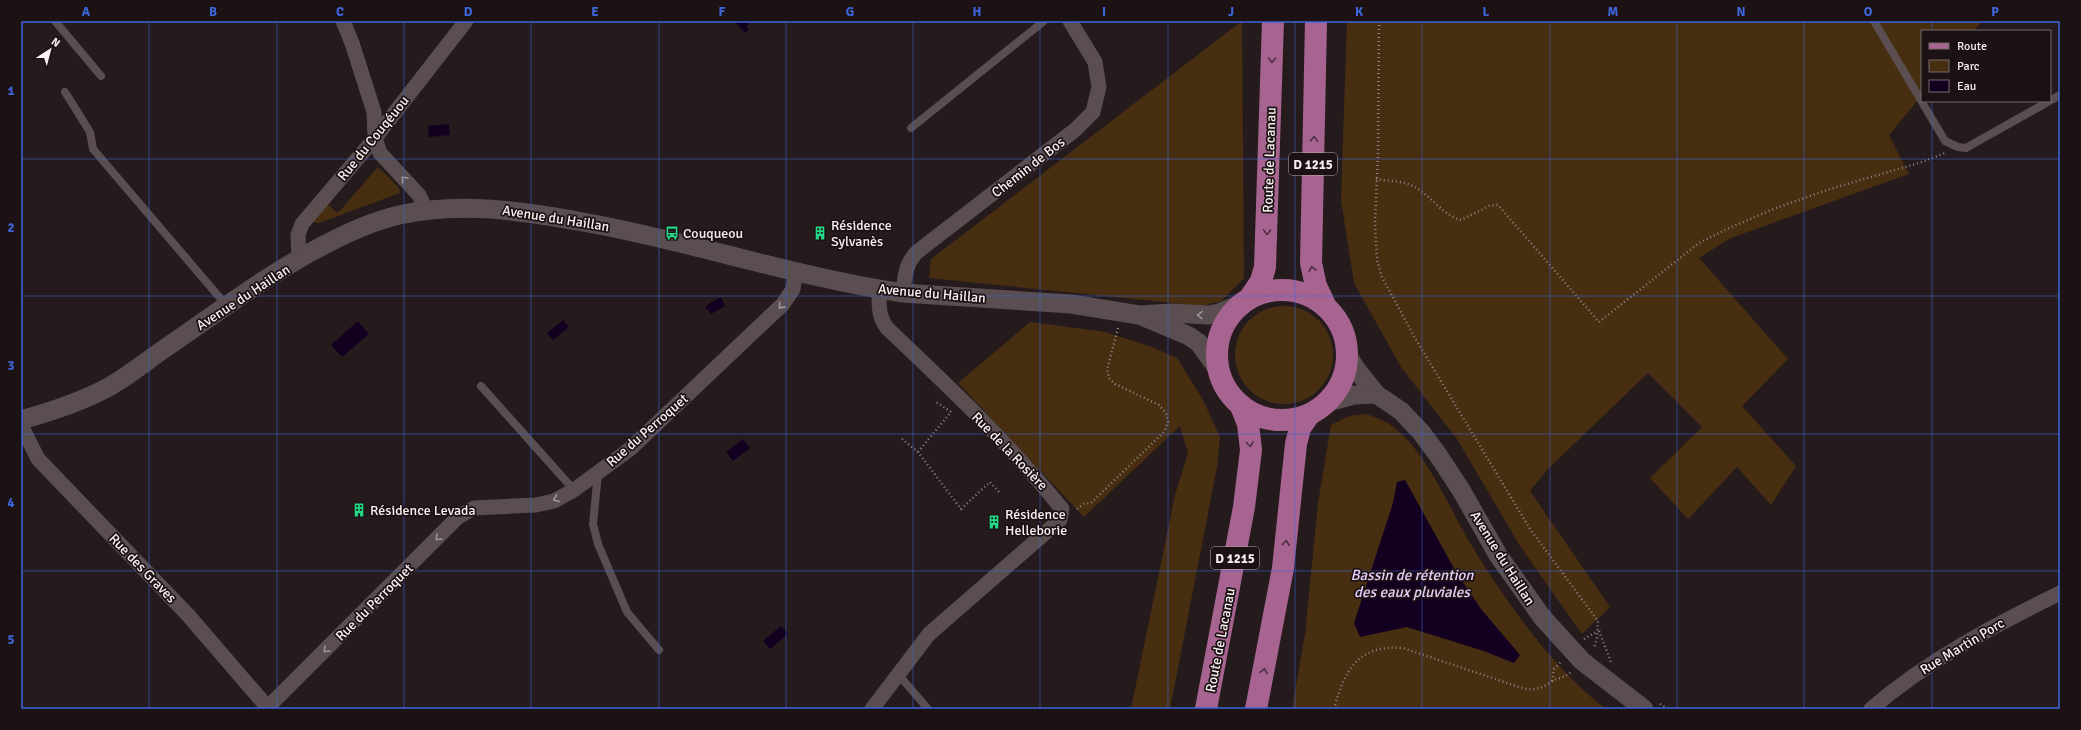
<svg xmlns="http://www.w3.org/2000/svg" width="2081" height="730" viewBox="0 0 2081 730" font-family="Signika,sans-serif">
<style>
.green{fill:#482e11;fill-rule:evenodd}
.water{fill:#130021}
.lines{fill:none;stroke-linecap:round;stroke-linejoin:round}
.path{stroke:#8c8384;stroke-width:2.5;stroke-dasharray:1 3;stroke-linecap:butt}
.service{stroke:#5a4e50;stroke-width:8}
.minor{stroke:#5a4e50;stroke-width:15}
.tertiary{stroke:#5a4e50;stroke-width:19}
.primary{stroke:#a76491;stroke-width:22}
.oneway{stroke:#4d2f40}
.oneway2{stroke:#a19698}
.grid{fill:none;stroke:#3e66dc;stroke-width:1;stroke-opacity:0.55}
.labels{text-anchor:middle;stroke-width:3.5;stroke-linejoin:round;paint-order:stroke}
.shield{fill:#1c1214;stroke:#b5adae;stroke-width:1}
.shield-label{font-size:13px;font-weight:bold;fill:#f7eff0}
.street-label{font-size:14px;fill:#f7eff0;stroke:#1c1214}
.poi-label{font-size:14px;fill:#f7eff0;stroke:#1c1214;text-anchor:start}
.water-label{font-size:15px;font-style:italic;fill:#e4cdf8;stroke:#1c1214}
.neatline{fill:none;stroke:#3e66dc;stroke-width:1.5}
.grid-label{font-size:13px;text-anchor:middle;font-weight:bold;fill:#3e66dc}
</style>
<rect width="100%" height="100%" fill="#251b1d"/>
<g class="green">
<polygon points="1242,21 1244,278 1221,301 1203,306 929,278 931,259"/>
<polygon points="1347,21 1982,21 1974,31 1922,31 1922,95 1889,135 1909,174 1731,238 1699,258 1788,359 1742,406 1796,466 1771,505 1737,467 1688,519 1650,478 1702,427 1648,373 1549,468 1530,491 1610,607 1582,634 1520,546 1457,439 1401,367 1354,283 1341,200"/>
<polygon points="378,167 399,188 400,193 319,223 312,222 327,204 338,213"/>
<circle cx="1284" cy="355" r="49"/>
<polygon points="1030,322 1105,332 1152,347 1177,358 1203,400 1220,437 1217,467 1170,709 1131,709 1175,495 1188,453 1180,426 1084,517 958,383"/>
<path d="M1367,414c7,3 16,6 22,10 37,24 60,85 83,122 34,56 82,124 134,163h-314l13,-75 13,-131 13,-78 18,-9zM1405,480l52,94 24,35 33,54 -30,-12 -77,-24 -14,-124 4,-21z"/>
</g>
<g class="water">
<polygon points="734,21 752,21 746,26 749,29 745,33"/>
<polygon points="449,124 450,135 429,137 428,126"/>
<polygon points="721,297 725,306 711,314 705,307 710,303"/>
<polygon points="563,320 569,327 553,340 547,333"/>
<polygon points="358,321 369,334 342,357 331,345"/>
<polygon points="743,439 750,448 733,461 726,452"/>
<polygon points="1405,480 1457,574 1481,609 1520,655 1514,663 1484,651 1407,627 1360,637 1354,623 1393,503 1397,482"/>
<polygon points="781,626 788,634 770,649 763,641"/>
</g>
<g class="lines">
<g class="path">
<polyline points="1379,21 1378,155 1375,222 1377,260 1382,277 1415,338 1530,529 1598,621 1597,639 1594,648"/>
<path d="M1376,179c12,2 27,2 37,7 18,9 29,29 48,34l28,-14 9,-1 101,117 100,-79 28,-14 49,-21 54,-19 89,-26 26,-10"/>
<polyline points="902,439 918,452 961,509 990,482 1000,493"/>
<polyline points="918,452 951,412 936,402"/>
<polyline points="1077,509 1084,504 1091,503 1164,432 1168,422 1166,413 1159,405 1115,384 1109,378 1107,370 1118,328"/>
<polyline points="1599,631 1611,662"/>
<polyline points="1584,639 1598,631"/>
<polyline points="1552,681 1554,669 1561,662"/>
<polyline points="1660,704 1668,709"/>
<path d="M1334,709c10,-38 24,-65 69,-61l122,41c11,1 17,-1 26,-7 7,-5 14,-4 20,-10"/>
</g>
<g class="service">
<polyline points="55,21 101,76"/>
<polyline points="1874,21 1945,141 1958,147 1966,148 2060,95"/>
<polyline points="65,92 90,132 93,149 226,305"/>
<polyline points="911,128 1044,21"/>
<polyline points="481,386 574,490"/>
<polyline points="598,473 593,524 598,544 627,612 659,650"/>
<polyline points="898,674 928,709"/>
</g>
<g class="minor">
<polyline points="343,21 352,43 374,112 375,138 380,153 419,195 426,210"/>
<polyline points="299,260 298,235 302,224 375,138 466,21"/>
<path d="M903,293c2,-16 2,-29 14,-41l158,-122 18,-18 6,-25 -4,-25 -25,-41"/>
<polyline points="21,425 38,459 188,615 269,709"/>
<polyline points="268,707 458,517 474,508 536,505 554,501 574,490 630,449 783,304 793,289 796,271"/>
<path d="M872,709l57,-75 131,-114 2,-11c-51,-64 -116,-125 -175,-181 -9,-12 -8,-24 -8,-39"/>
<path d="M1871,709c57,-49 122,-83 189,-116"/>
</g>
<g class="tertiary">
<polyline points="1144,317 1189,336 1199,343 1217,368"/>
<polyline points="1348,356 1356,369 1376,394 1401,411 1421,432 1438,455 1461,490 1498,555 1542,617 1582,661 1644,709"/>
<polyline points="1328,402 1354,395 1376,394"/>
<path d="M21,420c29,-8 57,-17 84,-31 21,-11 40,-27 59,-40 54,-37 107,-77 164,-106 23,-12 46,-22 71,-28 61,-14 123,-4 184,7 107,19 212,55 320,71l168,11 68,11 33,-2 36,2 11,-2 19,-8"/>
</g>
<g class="primary">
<polyline points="1316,21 1311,263 1316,286 1325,305"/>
<circle cx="1282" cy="355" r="65"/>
<polyline points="1251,296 1261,281 1265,267 1273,21"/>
<polyline points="1206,709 1244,507 1251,450 1248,424 1241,406"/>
<polyline points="1256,709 1283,568 1296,444 1300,428 1309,415"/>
</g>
</g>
<defs><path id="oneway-chevron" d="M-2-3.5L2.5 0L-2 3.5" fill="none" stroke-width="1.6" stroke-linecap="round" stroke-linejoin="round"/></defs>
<g class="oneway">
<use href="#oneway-chevron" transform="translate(1272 60) rotate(92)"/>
<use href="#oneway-chevron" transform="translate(1314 139) rotate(-89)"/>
<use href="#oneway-chevron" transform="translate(1267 232) rotate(92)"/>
<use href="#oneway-chevron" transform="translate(1312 269) rotate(-102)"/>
<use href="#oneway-chevron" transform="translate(1250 444) rotate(83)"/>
<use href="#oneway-chevron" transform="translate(1286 543) rotate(-84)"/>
<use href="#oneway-chevron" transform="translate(1264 671) rotate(-79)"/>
</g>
<g class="oneway2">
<use href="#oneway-chevron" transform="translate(404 179) rotate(-133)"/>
<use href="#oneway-chevron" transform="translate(781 306) rotate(132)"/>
<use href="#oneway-chevron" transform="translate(1200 315) rotate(-179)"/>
<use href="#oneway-chevron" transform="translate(556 499) rotate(158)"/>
<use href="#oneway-chevron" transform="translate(438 538) rotate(134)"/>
<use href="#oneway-chevron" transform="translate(326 650) rotate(135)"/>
</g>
<path class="grid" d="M149,21v688M277,21v688M404,21v688M531,21v688M659,21v688M786,21v688M913,21v688M1040,21v688M1168,21v688M1295,21v688M1422,21v688M1550,21v688M1677,21v688M1804,21v688M1932,21v10M1932,101v608M21,159h2039M21,296h2039M21,434h2039M21,571h2039"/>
<defs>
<g id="bus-bare" transform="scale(1.08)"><path d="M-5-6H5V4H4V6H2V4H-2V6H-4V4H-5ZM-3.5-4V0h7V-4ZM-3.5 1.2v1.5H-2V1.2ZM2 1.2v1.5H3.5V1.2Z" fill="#23d886" stroke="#1c1214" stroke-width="2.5" paint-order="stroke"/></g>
<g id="building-bare" transform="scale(1.08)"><path d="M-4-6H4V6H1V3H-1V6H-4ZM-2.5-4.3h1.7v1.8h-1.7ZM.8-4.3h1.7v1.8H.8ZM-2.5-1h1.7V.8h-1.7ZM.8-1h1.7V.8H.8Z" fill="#23d886" stroke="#1c1214" stroke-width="2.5" paint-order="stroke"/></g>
</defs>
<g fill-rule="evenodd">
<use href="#bus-bare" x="672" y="233"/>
<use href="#building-bare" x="820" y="233"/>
<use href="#building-bare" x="359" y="510"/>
<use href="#building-bare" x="994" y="522"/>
</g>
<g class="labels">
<g class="shield">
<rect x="1289" y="153" width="48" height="22" rx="3"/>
<rect x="1211" y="547" width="48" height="22" rx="3"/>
</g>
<g class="shield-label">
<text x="1313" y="169">D 1215</text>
<text x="1235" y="563">D 1215</text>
</g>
<g class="street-label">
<text transform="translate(373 138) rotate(-51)" y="5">Rue du Couqéuou</text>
<text transform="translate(1269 160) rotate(-88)" y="5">Route de Lacanau</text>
<text transform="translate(1028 167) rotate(-38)" y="5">Chemin de Bos</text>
<text transform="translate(556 218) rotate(9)" y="5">Avenue du Haillan</text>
<text transform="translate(932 293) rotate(5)" y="5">Avenue du Haillan</text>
<text transform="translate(243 297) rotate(-33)" y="5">Avenue du Haillan</text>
<text transform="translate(647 430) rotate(-41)" y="5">Rue du Perroquet</text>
<text transform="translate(1010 451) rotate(46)" y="5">Rue de la Rosière</text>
<text transform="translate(1503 558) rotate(58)" y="5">Avenue du Haillan</text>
<text transform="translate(143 568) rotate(46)" y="5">Rue des Graves</text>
<text transform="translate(374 602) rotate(-45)" y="5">Rue du Perroquet</text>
<text transform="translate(1220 640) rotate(-79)" y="5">Route de Lacanau</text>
<text transform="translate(1962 646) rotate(-31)" y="5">Rue Martin Porc</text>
</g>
<g class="poi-label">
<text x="831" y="230">Résidence<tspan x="831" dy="16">Sylvanès</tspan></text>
<text x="683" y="238">Couqueou</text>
<text x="370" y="515">Résidence Levada</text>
<text x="1005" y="519">Résidence<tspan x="1005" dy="16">Helleborie</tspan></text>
</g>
<g class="water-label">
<text x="1412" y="580">Bassin de rétention<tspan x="1412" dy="17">des eaux pluviales</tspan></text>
</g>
</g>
<rect width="2081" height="730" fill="none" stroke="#1c1214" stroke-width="44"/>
<rect x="1921" y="30" width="130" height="72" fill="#1c1214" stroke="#746a6c"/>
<rect x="1929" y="43" width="20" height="6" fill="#a76491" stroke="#746a6c"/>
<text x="1957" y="50" font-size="12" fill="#f7eff0">Route</text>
<rect x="1929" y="60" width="20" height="12" fill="#482e11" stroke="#746a6c"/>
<text x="1957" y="70" font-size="12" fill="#f7eff0">Parc</text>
<rect x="1929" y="80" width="20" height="12" fill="#130021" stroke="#746a6c"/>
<text x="1957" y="90" font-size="12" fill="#f7eff0">Eau</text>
<g transform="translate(50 50) rotate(36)" stroke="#1c1214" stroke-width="3" paint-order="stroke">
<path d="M0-3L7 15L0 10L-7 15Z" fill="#f7eff0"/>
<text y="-6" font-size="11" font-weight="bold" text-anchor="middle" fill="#f7eff0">N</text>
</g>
<rect x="22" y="22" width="2037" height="686" class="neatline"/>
<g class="grid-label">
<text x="86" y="16">A</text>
<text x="213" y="16">B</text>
<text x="340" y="16">C</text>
<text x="468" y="16">D</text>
<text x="595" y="16">E</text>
<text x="722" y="16">F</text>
<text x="850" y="16">G</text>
<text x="977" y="16">H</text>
<text x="1104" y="16">I</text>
<text x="1231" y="16">J</text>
<text x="1359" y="16">K</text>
<text x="1486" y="16">L</text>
<text x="1613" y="16">M</text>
<text x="1741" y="16">N</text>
<text x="1868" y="16">O</text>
<text x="1995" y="16">P</text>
<text x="11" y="95">1</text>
<text x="11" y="232">2</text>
<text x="11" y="370">3</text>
<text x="11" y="507">4</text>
<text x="11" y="644">5</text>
</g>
</svg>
